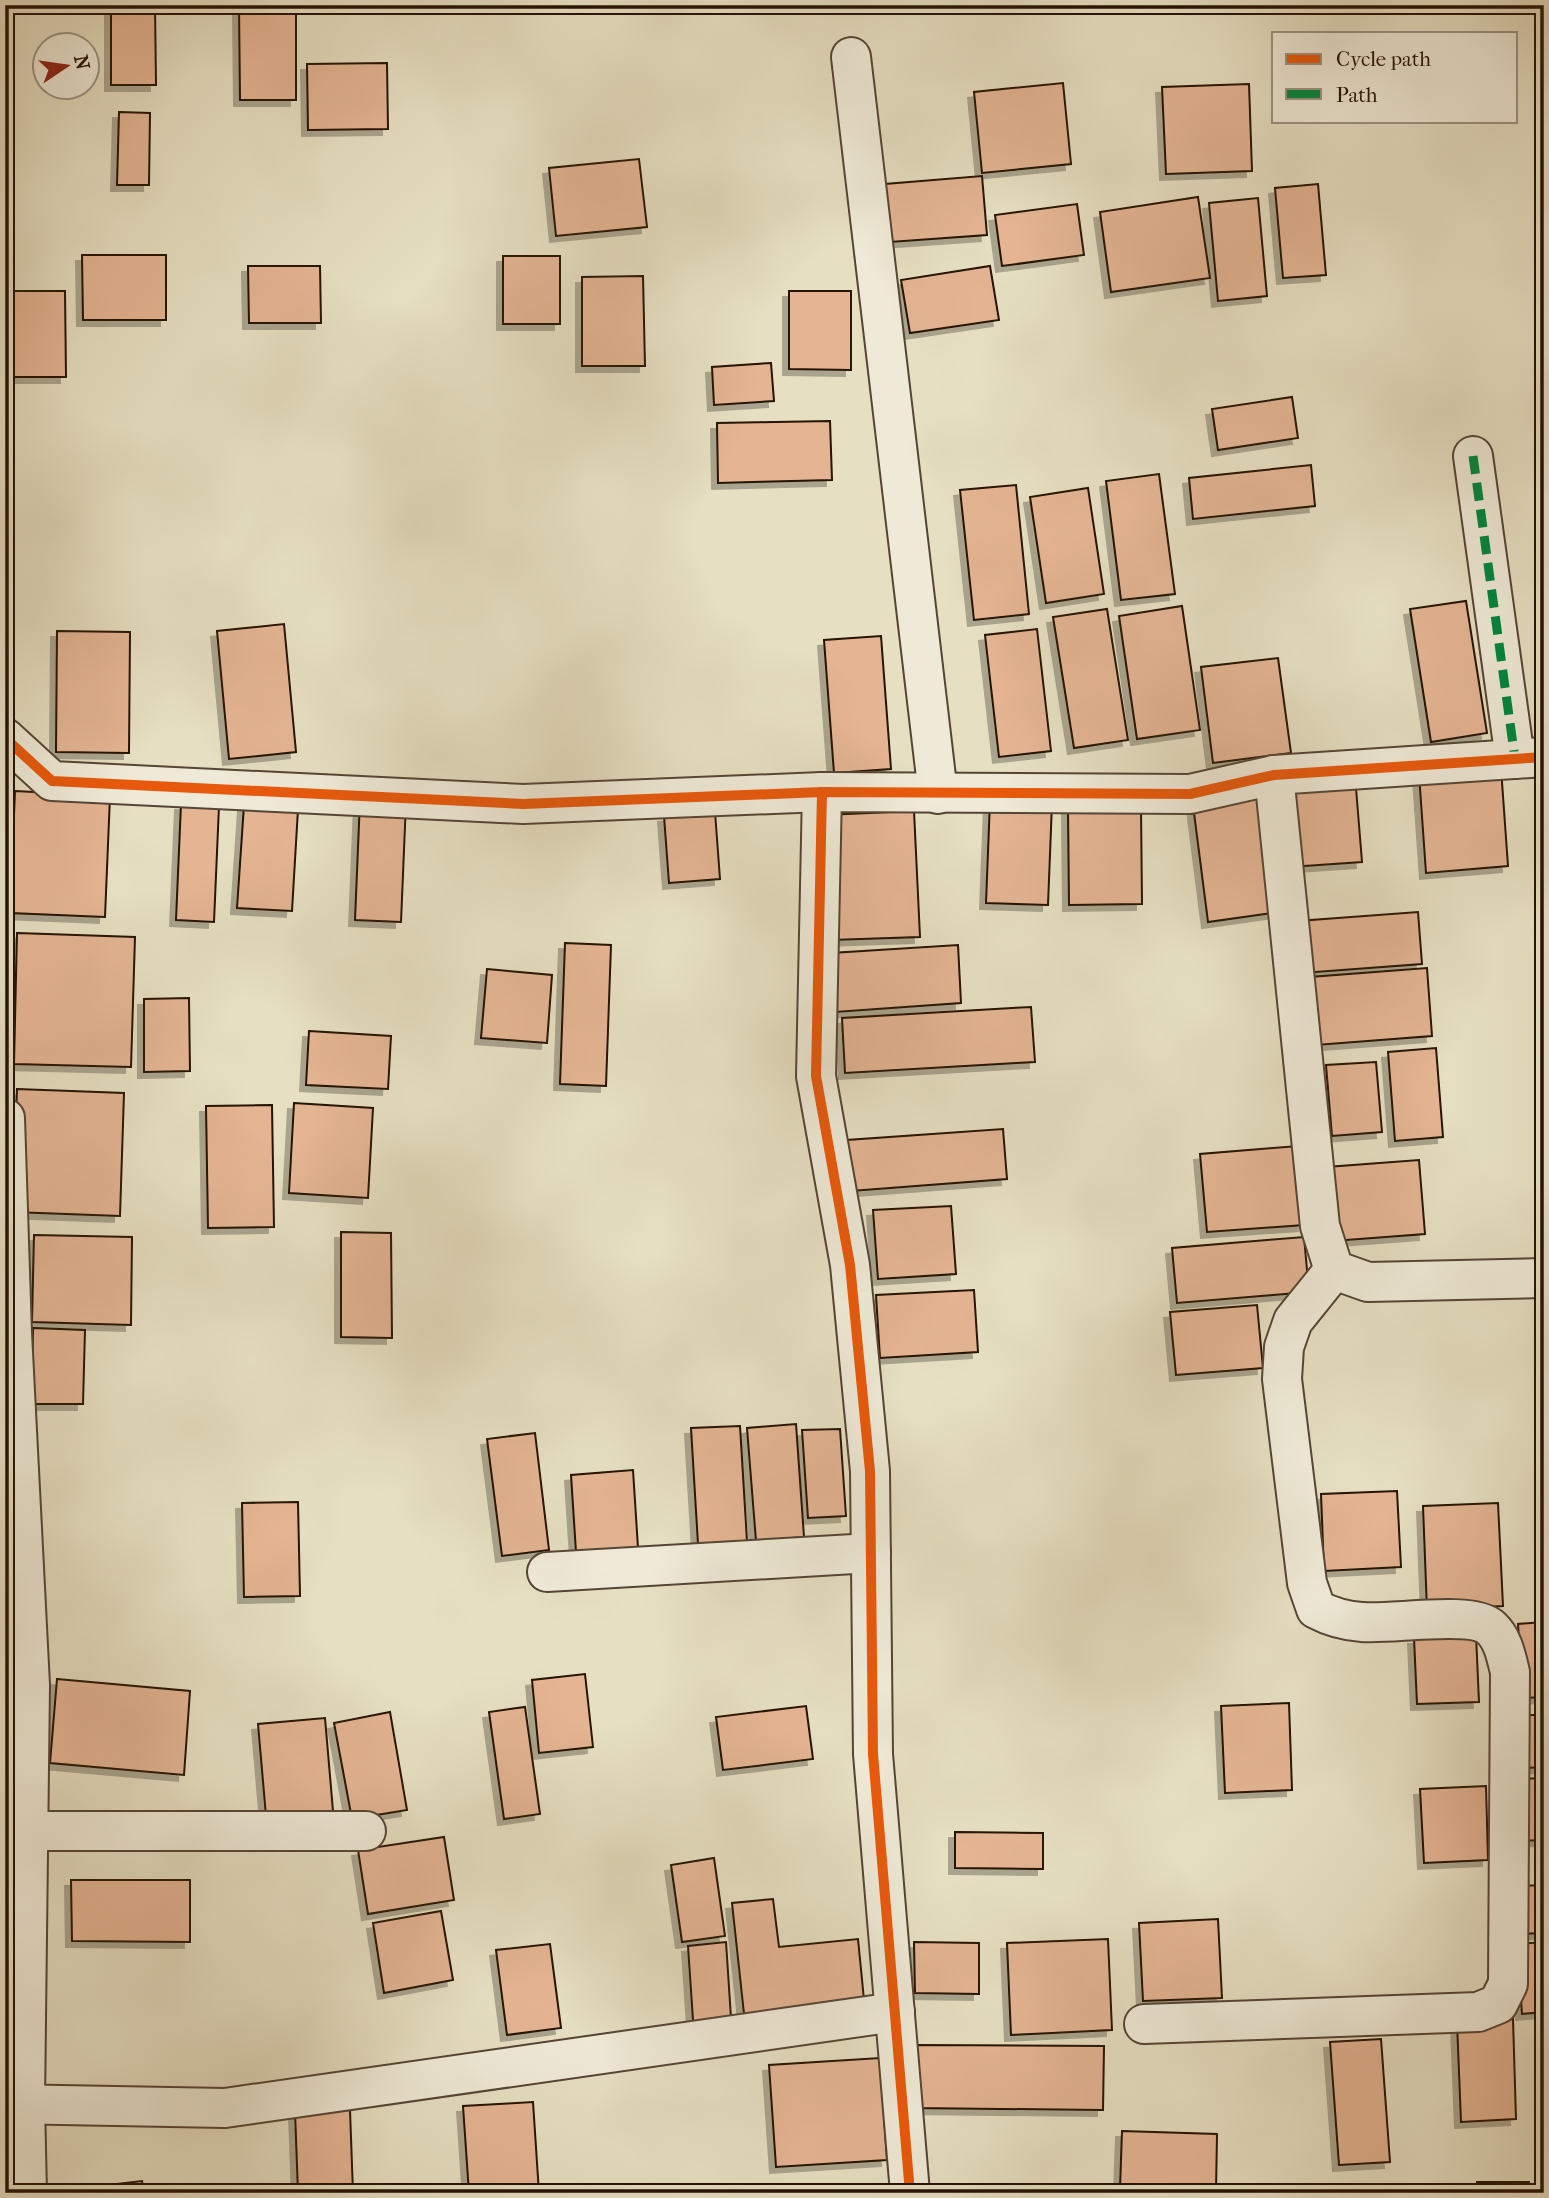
<svg xmlns="http://www.w3.org/2000/svg" width="1549" height="2198" viewBox="0 0 1549 2198" font-family="'IM FELL French Canon',serif">
<style>
.building{fill:#e4b493;stroke:#251206;stroke-width:2;filter:url(#shadow)}
.lines{fill:none;stroke-linecap:round;stroke-linejoin:round}
.minor-casing{stroke:#554535;stroke-width:42}
.minor{stroke:#efead7;stroke-width:38}
.quiet{stroke:#00873e;stroke-width:9;stroke-dasharray:18 9;stroke-linecap:butt}
.cycleway-casing{stroke:#efead7;stroke-width:15}
.cycleway{stroke:#e8590c;stroke-width:10}
</style>
<defs>
<filter id="shadow"><feDropShadow dx="-6" dy="6" stdDeviation="0" flood-color="#0004"/></filter>
</defs>
<rect width="100%" height="100%" fill="#e6dfc2"/>
<filter id="stains"><feTurbulence type="fractalNoise" baseFrequency=".00286" numOctaves="4"/><feColorMatrix values="0 0 0 0 .2 0 0 0 0 .09 0 0 0 0 .02 0 0 0 .5 -.17"/></filter>
<radialGradient id="worn" r=".72"><stop offset=".6" stop-color="#630" stop-opacity="0"/><stop offset="1" stop-color="#630" stop-opacity=".3"/></radialGradient>
<g class="building">
<polygon points="111,5 155,5 156,85 111,85"/>
<polygon points="239,5 296,5 296,100 240,100"/>
<polygon points="387,63 388,129 308,130 307,64"/>
<polygon points="1063,83 1071,164 982,173 974,92"/>
<polygon points="1249,84 1252,171 1166,174 1162,87"/>
<polygon points="119,112 150,113 149,185 117,185"/>
<polygon points="639,159 647,227 556,236 549,168"/>
<polygon points="982,176 987,235 890,242 885,184"/>
<polygon points="1318,184 1326,275 1283,278 1275,188"/>
<polygon points="1198,197 1210,278 1111,292 1100,212"/>
<polygon points="1258,198 1267,296 1218,301 1209,203"/>
<polygon points="1077,204 1084,255 1002,266 995,215"/>
<polygon points="82,255 166,255 166,320 83,320"/>
<rect x="503" y="256" width="57" height="68"/>
<polygon points="248,266 320,266 321,323 249,323"/>
<polygon points="990,266 999,320 910,333 901,280"/>
<polygon points="643,276 645,366 582,366 582,277"/>
<polygon points="6,291 65,291 66,377 6,377"/>
<polygon points="789,291 851,291 851,370 789,369"/>
<polygon points="771,363 774,401 714,405 712,367"/>
<polygon points="1292,397 1298,438 1218,450 1212,409"/>
<polygon points="830,421 832,480 718,483 717,423"/>
<polygon points="1311,465 1315,506 1193,519 1189,478"/>
<polygon points="1159,474 1175,594 1121,600 1106,481"/>
<polygon points="1016,485 1029,614 974,620 960,490"/>
<polygon points="1088,488 1104,594 1046,603 1030,497"/>
<polygon points="1466,601 1487,733 1431,742 1410,609"/>
<polygon points="1182,606 1200,730 1137,739 1119,616"/>
<polygon points="1107,609 1128,740 1074,748 1053,617"/>
<polygon points="284,624 296,752 229,759 217,631"/>
<polygon points="1037,629 1051,751 999,757 985,635"/>
<polygon points="57,631 130,632 129,753 56,752"/>
<polygon points="881,636 891,769 834,773 824,640"/>
<polygon points="1278,658 1291,753 1213,763 1201,667"/>
<polygon points="1501,768 1508,866 1426,873 1419,774"/>
<polygon points="1356,788 1362,862 1290,867 1284,793"/>
<polygon points="15,791 110,796 105,917 10,913"/>
<polygon points="1270,794 1286,911 1208,922 1193,805"/>
<polygon points="360,800 406,802 401,922 355,920"/>
<polygon points="990,801 1052,803 1048,905 986,903"/>
<polygon points="181,804 219,806 214,922 176,920"/>
<polygon points="244,805 298,809 292,911 237,908"/>
<polygon points="1141,808 1142,904 1069,905 1068,809"/>
<polygon points="914,811 920,937 831,940 825,815"/>
<polygon points="715,812 720,879 669,883 664,816"/>
<polygon points="1418,912 1422,964 1302,973 1298,921"/>
<polygon points="17,933 135,937 131,1067 14,1064"/>
<polygon points="565,943 611,945 606,1086 560,1084"/>
<polygon points="958,945 961,1003 835,1012 831,953"/>
<polygon points="1427,968 1432,1036 1316,1045 1310,977"/>
<polygon points="487,969 552,975 547,1043 481,1038"/>
<polygon points="189,998 190,1071 144,1072 144,999"/>
<polygon points="1031,1007 1035,1062 845,1073 842,1018"/>
<polygon points="309,1031 391,1036 388,1089 306,1085"/>
<polygon points="1436,1048 1443,1137 1395,1141 1388,1052"/>
<polygon points="1376,1062 1382,1132 1332,1136 1326,1065"/>
<polygon points="17,1089 124,1093 120,1216 13,1212"/>
<polygon points="294,1103 373,1108 368,1198 289,1193"/>
<polygon points="272,1105 274,1227 208,1228 206,1106"/>
<polygon points="1003,1129 1007,1179 851,1191 847,1140"/>
<polygon points="1298,1146 1304,1225 1207,1232 1200,1154"/>
<polygon points="1419,1160 1425,1234 1333,1241 1327,1167"/>
<polygon points="951,1206 956,1274 878,1279 873,1210"/>
<polygon points="341,1232 391,1233 392,1338 341,1337"/>
<polygon points="34,1235 132,1237 131,1325 32,1322"/>
<polygon points="1304,1237 1309,1292 1177,1303 1172,1248"/>
<polygon points="974,1290 978,1352 880,1358 876,1295"/>
<polygon points="1257,1305 1263,1368 1176,1375 1170,1312"/>
<polygon points="33,1328 85,1330 83,1404 32,1404"/>
<polygon points="796,1424 804,1537 756,1541 747,1428"/>
<polygon points="740,1426 747,1541 698,1544 691,1428"/>
<polygon points="840,1429 846,1516 808,1518 802,1430"/>
<polygon points="535,1433 549,1550 502,1556 487,1439"/>
<polygon points="633,1470 638,1548 576,1552 571,1475"/>
<polygon points="1397,1491 1401,1567 1324,1571 1321,1494"/>
<polygon points="298,1502 300,1596 244,1597 242,1503"/>
<polygon points="1498,1503 1503,1606 1427,1610 1423,1506"/>
<polygon points="1544,1622 1544,1697 1523,1698 1518,1624"/>
<polygon points="1476,1635 1479,1702 1417,1704 1414,1638"/>
<polygon points="585,1674 593,1747 539,1753 532,1680"/>
<polygon points="57,1679 190,1691 184,1775 50,1763"/>
<polygon points="1289,1703 1292,1790 1225,1793 1221,1706"/>
<polygon points="806,1706 813,1759 723,1770 716,1717"/>
<polygon points="525,1707 540,1814 504,1819 489,1712"/>
<polygon points="390,1712 407,1810 352,1819 334,1723"/>
<polygon points="1522,1715 1544,1715 1544,1767 1525,1768"/>
<polygon points="325,1718 333,1811 266,1816 258,1724"/>
<polygon points="1544,1778 1544,1840 1519,1841 1516,1779"/>
<polygon points="1486,1786 1488,1860 1424,1863 1420,1789"/>
<polygon points="955,1832 1043,1833 1043,1869 955,1868"/>
<polygon points="444,1837 454,1900 368,1914 358,1850"/>
<polygon points="714,1858 725,1936 682,1942 671,1865"/>
<polygon points="71,1880 190,1880 190,1942 72,1941"/>
<polygon points="1544,1885 1544,1933 1516,1934 1514,1886"/>
<polygon points="773,1899 779,1947 858,1939 865,2010 745,2023 732,1903"/>
<polygon points="441,1911 453,1980 384,1993 373,1923"/>
<polygon points="1218,1919 1222,1998 1143,2001 1139,1923"/>
<polygon points="1108,1939 1112,2030 1011,2035 1007,1943"/>
<polygon points="726,1942 732,2033 694,2035 688,1946"/>
<polygon points="914,1942 979,1943 979,1994 915,1993"/>
<polygon points="1544,1942 1544,2012 1522,2014 1517,1944"/>
<polygon points="550,1944 561,2028 507,2035 496,1950"/>
<polygon points="1513,2019 1516,2119 1461,2122 1457,2022"/>
<polygon points="1381,2039 1390,2162 1339,2165 1330,2042"/>
<polygon points="913,2045 1104,2046 1103,2110 912,2108"/>
<polygon points="880,2058 887,2160 776,2167 769,2065"/>
<polygon points="533,2102 539,2193 469,2193 463,2106"/>
<polygon points="350,2110 353,2193 298,2193 295,2111"/>
<polygon points="1122,2131 1217,2134 1216,2192 1120,2189"/>
<polygon points="142,2181 144,2193 47,2193 47,2192"/>
<rect x="1477" y="2182" width="52" height="11"/>
</g>
<g class="lines">
<g class="minor-casing">
<g id="minor">
<polyline points="851,57 938,794"/>
<polyline points="1473,456 1515,759"/>
<polyline points="5,738 52,781 523,804 822,792 1190,794 1274,775 1544,757"/>
<polyline points="1274,775 1320,1226 1334,1270 1368,1282 1544,1278"/>
<polyline points="822,792 816,1076 850,1265 870,1471 873,1754 910,2193"/>
<polyline points="5,1118 12,1333 30,1685 25,2104 27,2193"/>
<polyline points="547,1572 871,1553"/>
<polyline points="28,1831 366,1831"/>
<path d="M1144,2024l334,-12 20,-8 10,-20 2,-312c-4,-16 -7,-33 -19,-44 -19,-18 -101,-3 -129,-6 -16,-1 -31,-5 -46,-13l-9,-26 -25,-204 2,-32 9,-26 41,-51"/>
<polyline points="5,2104 225,2108 895,2012"/>
</g>
</g>
<use href="#minor" class="minor"/>
<polyline class="quiet" points="1473,456 1515,759"/>
<g class="cycleway-casing">
<g id="cycleway">
<polyline points="5,738 52,781 523,804 822,792 1190,794 1274,775 1544,757"/>
<polyline points="822,792 816,1076 850,1265 870,1471 873,1754 910,2193"/>
</g>
</g>
<use href="#cycleway" class="cycleway"/>
</g>
<rect width="1549" height="2198" fill="none" stroke="#e6dfc2" stroke-width="28"/>
<rect x="7" y="7" width="1535" height="2184" fill="none" stroke="#251206" stroke-width="3.5"/>
<rect x="14" y="14" width="1521" height="2170" fill="none" stroke="#251206" stroke-width="2"/>
<rect x="1272" y="32" width="245" height="91" fill="#efead7" stroke="#9e9483" stroke-width="2"/>
<rect x="1286" y="54" width="35" height="10" fill="#e8590c" stroke="#9e9483" stroke-width="2"/>
<text x="1336" y="66" font-size="21" fill="#251206">Cycle path</text>
<rect x="1286" y="89" width="35" height="10" fill="#00873e" stroke="#9e9483" stroke-width="2"/>
<text x="1336" y="102" font-size="21" fill="#251206">Path</text>
<g transform="translate(66 66) rotate(77)"><circle r="33" fill="#efead7" stroke="#9e9483" stroke-width="2"/>
<path d="M0-5L12 26L0 18L-12 26Z" fill="#8f2418"/>
<text y="-10" font-size="19" font-weight="bold" text-anchor="middle" fill="#251206">N</text>
</g>
<rect width="100%" height="100%" filter="url(#stains)"/>
<rect width="100%" height="100%" fill="url(#worn)"/>
</svg>
